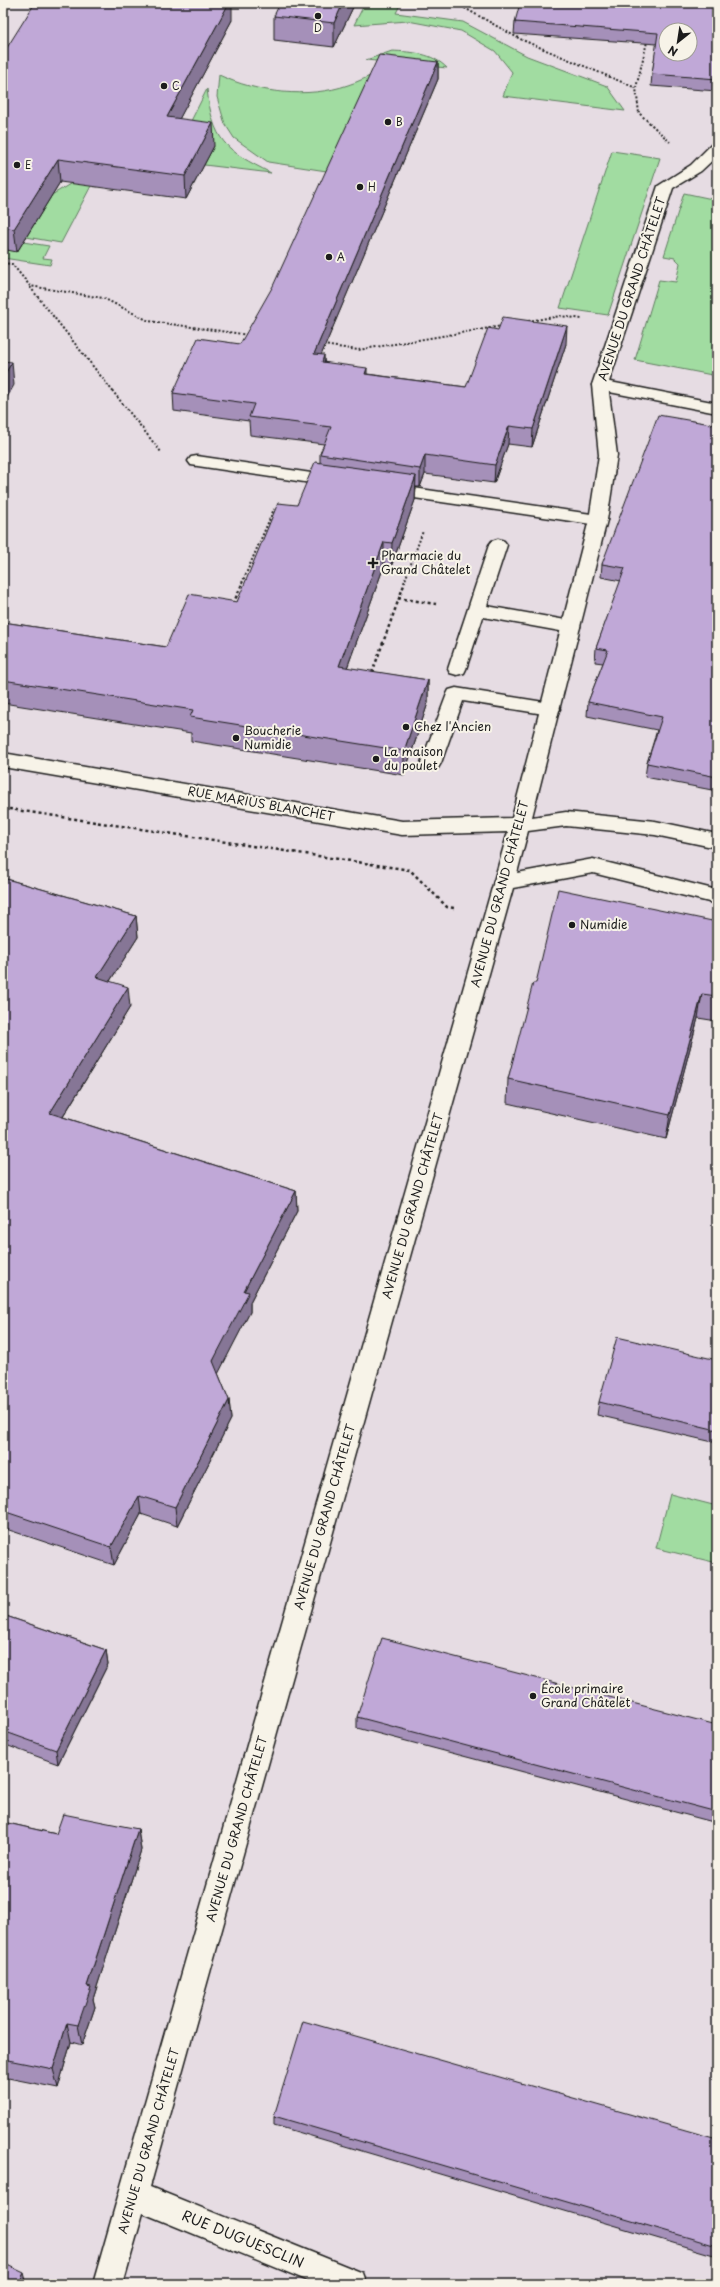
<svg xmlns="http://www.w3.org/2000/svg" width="720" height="2287" viewBox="0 0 720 2287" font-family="'Playpen Sans',sans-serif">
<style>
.green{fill:#a1dca1;stroke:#5e7c5e}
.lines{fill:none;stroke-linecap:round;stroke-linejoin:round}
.lane-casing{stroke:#1c1c1c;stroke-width:3}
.street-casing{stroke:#1c1c1c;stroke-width:3}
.path-far1{stroke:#1c1c1c;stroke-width:2;stroke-dasharray:2 2;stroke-linecap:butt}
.path{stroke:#1c1c1c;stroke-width:2.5;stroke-dasharray:3 3;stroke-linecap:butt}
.lane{fill:#f7f3e8;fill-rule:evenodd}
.street{fill:#f7f3e8;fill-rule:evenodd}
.wall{fill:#a590b9;stroke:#1c1c1c}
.shaded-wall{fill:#867696;stroke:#1c1c1c}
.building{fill:#c0a8d7;stroke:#1c1c1c;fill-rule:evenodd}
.poi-dot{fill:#1c1c1c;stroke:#f7f3e8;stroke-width:1.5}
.labels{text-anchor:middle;stroke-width:4;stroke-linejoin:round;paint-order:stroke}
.far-poi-label{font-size:10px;fill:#1c1c1c;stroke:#f7f3e8;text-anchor:start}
.street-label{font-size:12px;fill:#1c1c1c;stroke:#f7f3e8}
.poi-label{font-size:12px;fill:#1c1c1c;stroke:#f7f3e8;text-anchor:start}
.near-street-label{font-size:14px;fill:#1c1c1c;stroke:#f7f3e8}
</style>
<rect width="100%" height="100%" fill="#e6dce3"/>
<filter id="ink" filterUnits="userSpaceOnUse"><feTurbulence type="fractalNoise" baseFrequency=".025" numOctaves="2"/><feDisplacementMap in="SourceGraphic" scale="8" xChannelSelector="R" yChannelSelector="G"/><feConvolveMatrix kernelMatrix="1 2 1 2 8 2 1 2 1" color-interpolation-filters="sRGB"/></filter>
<g filter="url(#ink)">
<g class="green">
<polygon points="365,3 401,3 396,13 463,22 527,56 607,86 625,111 503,96 512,72 495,51 461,31 408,21 354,25"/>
<path d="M392,51c21,1 40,2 55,17l-81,-8z"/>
<path d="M379,72l-46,100 -65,-10 -34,-24 -9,-14 -8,-27 2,-22c38,18 89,24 129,10 10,-3 21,-9 31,-13z"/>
<path d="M207,89c6,52 18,61 64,84l-100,-12z"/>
<polygon points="612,151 660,158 608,315 560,308"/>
<polygon points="102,165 61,243 3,233 13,218"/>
<polygon points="684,193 717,200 717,376 635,360 659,280 676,282 680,263 675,258 664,256"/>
<polygon points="23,242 49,246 43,258 52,259 50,265 3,258 3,250"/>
<polygon points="670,1494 717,1506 717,1563 656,1548"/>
</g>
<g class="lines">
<g class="lane-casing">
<g id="lane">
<polygon points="600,380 717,403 717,413 594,389 592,385 594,381"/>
<polygon points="197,456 338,477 344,478 347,482 344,486 338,487 191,465 188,461 191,457"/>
<polygon points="386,484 598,515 604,516 607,520 604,524 598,525 380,493 377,489 380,485"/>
<polygon points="498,539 504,541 507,545 487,606 571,621 578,623 580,627 578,631 571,633 483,617 466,669 464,673 457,675 450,673 448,669 489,545 492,541"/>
<polygon points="456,688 550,703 557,705 560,709 557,713 550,715 463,701 441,763 438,768 431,770 424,768 421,763 447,694 449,690"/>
</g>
</g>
<g class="street-casing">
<polygon id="street" points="717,142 717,156 701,171 673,188 608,385 617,455 607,520 532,817 566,812 655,821 717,834 717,848 655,835 566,826 528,831 517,873 593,859 717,890 717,904 593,873 513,888 150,2187 363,2273 367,2284 316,2284 143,2213 123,2284 93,2284 508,832 402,835 3,767 3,753 402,821 512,818 589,520 599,455 592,385 658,186 691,165 712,144"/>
</g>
<g class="path-far1">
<polyline points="461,6 520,39 636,88 639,113 670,142"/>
<polyline points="636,88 647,42"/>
<polyline points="3,263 12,264 30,286 103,298 149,321 249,335"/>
<polyline points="30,287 161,452"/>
<polyline points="528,321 561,316 582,319"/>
<polyline points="323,345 358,350 502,326"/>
<polyline points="242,583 274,509"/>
<polyline points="404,583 423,531"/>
</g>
<g class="path">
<polyline points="398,598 436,604"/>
<polyline points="233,604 243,582"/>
<polyline points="372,673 405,582"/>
<polyline points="3,808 410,870 447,907 454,908"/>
</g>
<use href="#lane" class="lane"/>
<use href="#street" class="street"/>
</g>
<g class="wall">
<polygon points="355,3 334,47 274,40 274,16"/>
<polygon points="717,3 717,91 651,86 652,74 657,44 514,34 515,22"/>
<polygon points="232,20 179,119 214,146 186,199 60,182 17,252 7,250 3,256 3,54"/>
<polygon points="438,62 438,79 321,355 324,362 367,374 466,387 566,344 532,447 508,444 494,483 425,474 420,487 416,487 415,500 391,567 384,566 347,668 428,680 428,703 404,775 191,741 191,733 3,703 3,622 166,647 237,602 297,505 320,462 320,454 324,444 250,435 249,421 174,411 173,393 240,344"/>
<polygon points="717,425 717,791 645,777 647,763 657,730 587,716 588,702 603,663 595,662 596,648 621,581 601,577 602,564"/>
<polygon points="3,878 136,916 138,937 110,981 130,1007 63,1117 296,1191 297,1211 250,1302 250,1312 218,1373 229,1400 231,1419 177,1526 141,1514 114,1565 3,1528"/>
<polygon points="717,922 717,1021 698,1018 666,1139 507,1103 508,1079 536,983"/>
<polygon points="717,1360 717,1443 597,1415 599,1402"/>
<polygon points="3,1615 106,1650 108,1664 58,1764 3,1744"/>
<polygon points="357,1717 717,1725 717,1823 357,1728"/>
<polygon points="3,1822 56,1834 138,1829 141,1850 93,1999 95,2007 82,2045 71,2042 58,2088 3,2077"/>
<polygon points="274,2116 717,2139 717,2256 274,2125"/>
</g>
<g class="shaded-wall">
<polygon points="229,3 232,3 232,20 168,140 167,117"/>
<polygon points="343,3 355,3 334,47 334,23"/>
<polygon points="438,62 438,79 314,372 314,354"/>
<polygon points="213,123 214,146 186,199 185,176"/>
<polygon points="58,159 60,182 17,252 14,229"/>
<polygon points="4,227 7,250 3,256 3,229"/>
<polygon points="567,326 566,344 532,447 533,429"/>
<polygon points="324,355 325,373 322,362"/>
<polygon points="12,362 14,385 3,405 3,377"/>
<polygon points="367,368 367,386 365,374"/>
<polygon points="509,426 508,444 494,483 495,465"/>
<polygon points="425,455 425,474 420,487 420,469"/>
<polygon points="416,476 415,500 391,567 392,543"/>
<polygon points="384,542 384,566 339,690 339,666"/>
<polygon points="428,680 428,703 404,775 404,751"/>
<polygon points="136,916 138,937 99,998 97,977"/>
<polygon points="128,987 130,1007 53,1133 50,1113"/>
<polygon points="702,994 698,1018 666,1139 670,1115"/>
<polygon points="296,1191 297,1211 250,1302 250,1312 215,1380 213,1361 244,1291"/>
<polygon points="229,1400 231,1419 177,1526 175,1507"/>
<polygon points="139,1496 141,1514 114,1565 111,1547"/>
<polygon points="106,1650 108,1664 58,1764 56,1750"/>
<polygon points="138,1829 141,1850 93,1999 95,2007 82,2045 78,2025 87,1986"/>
<polygon points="67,2023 71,2042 58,2088 53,2069"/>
<polygon points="24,2273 27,2284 18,2284"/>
</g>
<g class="building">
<polygon points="35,3 229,3 167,117 213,123 185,176 58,159 14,229 4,227 3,229 3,74 8,67 3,66 3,54"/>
<polygon points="280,3 343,3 334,23 274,16"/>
<path d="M520,3h197v76l-65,-5 6,-41 -143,-11zM666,30h24v24h-24z"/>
<polygon points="379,55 438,62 314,354 324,355 322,362 367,368 365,374 466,387 488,328 498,330 503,317 567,326 533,429 509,426 495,465 425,455 420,469 320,454 331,427 249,417 254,404 173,393 198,338 240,344 273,286"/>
<polygon points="3,361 12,362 3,377"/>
<polygon points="658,415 717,425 717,777 647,763 662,717 588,702 608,650 596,648 625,568 602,564"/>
<polygon points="315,462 416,476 392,543 384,542 339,666 428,680 404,751 190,717 193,710 3,680 3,622 166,647 189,594 237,602 278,503 297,505"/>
<polygon points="3,878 136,916 97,977 128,987 50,1113 296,1191 244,1291 249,1292 213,1361 229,1400 175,1507 139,1496 111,1547 3,1511"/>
<polygon points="558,889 717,922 717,996 702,994 670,1115 508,1079 533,983 536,983"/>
<polygon points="617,1337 717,1360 717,1430 599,1402"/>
<polygon points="3,1615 106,1650 56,1750 3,1731"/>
<polygon points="382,1638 717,1725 717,1812 357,1717"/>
<polygon points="63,1814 138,1829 87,1986 91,1987 78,2025 67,2023 53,2069 3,2059 3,1822 56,1834"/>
<polygon points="303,2021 717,2139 717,2246 274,2116"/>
<polygon points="3,2263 24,2273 18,2284 3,2284"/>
</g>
</g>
<g class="poi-dot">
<circle cx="318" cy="16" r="4"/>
<circle cx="164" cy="86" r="4"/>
<circle cx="388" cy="122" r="4"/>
<circle cx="17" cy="165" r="4"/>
<circle cx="360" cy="187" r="4"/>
<circle cx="329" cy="257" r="4"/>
<path d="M371 557h4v4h4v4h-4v4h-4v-4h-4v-4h4z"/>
<circle cx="406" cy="727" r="4"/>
<circle cx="236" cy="738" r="4"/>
<circle cx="376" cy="759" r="4"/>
<circle cx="572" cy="925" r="4"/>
<circle cx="533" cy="1696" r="4"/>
</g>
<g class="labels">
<g class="far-poi-label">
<text x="318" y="32" text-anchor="middle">D</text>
<text x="172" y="90">C</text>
<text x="396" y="126">B</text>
<text x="25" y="169">E</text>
<text x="368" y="191">H</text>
<text x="337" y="261">A</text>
</g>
<g class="street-label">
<text transform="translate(632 289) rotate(-72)" y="4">AVENUE DU GRAND CHÂTELET</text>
<text transform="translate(261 804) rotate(10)" y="4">RUE MARIUS BLANCHET</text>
<text transform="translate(500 894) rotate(-75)" y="4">AVENUE DU GRAND CHÂTELET</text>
<text transform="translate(413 1206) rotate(-74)" y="4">AVENUE DU GRAND CHÂTELET</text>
<text transform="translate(325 1517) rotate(-74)" y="4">AVENUE DU GRAND CHÂTELET</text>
<text transform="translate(237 1829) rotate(-74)" y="4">AVENUE DU GRAND CHÂTELET</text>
<text transform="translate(149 2141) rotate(-74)" y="4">AVENUE DU GRAND CHÂTELET</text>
</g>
<g class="poi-label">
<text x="381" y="560">Pharmacie du<tspan x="381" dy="14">Grand Châtelet</tspan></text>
<text x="414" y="731">Chez l'Ancien</text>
<text x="244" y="735">Boucherie<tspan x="244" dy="14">Numidie</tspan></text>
<text x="384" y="756">La maison<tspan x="384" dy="14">du poulet</tspan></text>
<text x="580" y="929">Numidie</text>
<text x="541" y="1693">École primaire<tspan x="541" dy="14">Grand Châtelet</tspan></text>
</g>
<g class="near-street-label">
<text transform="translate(243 2239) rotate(22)" y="5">RUE DUGUESCLIN</text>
</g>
</g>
<rect width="720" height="2287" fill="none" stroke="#f7f3e8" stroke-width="16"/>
<rect x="8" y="8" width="704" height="2271" fill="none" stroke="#1c1c1c" stroke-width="1.5" filter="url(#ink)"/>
<g transform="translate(678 42) rotate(210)"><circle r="19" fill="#f7f3e8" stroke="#9f9d96"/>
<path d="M0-3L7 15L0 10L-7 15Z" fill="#1c1c1c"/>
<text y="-6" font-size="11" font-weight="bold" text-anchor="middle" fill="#1c1c1c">N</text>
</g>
</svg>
